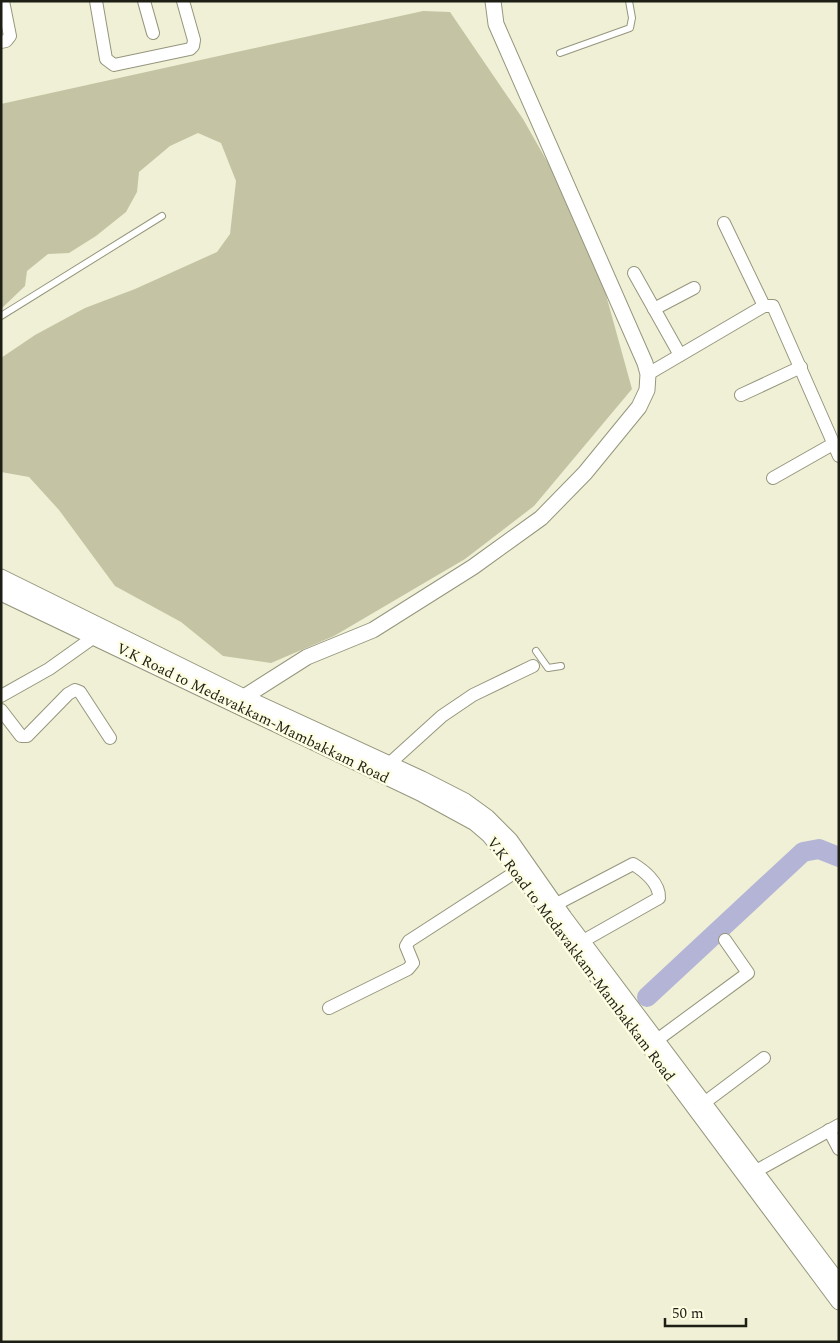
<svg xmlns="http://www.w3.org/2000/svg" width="840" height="1343" viewBox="0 0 840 1343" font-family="Spectral,serif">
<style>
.green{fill:#c4c4a4}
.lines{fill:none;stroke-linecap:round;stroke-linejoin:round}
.river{stroke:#b4b5d6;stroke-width:20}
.service-casing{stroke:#96967d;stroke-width:8}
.minor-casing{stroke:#96967d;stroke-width:14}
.tertiary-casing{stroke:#96967d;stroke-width:17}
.service{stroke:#fff;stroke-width:6}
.minor{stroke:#fff;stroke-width:12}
.tertiary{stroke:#fff;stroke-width:15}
.labels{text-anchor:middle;stroke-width:5;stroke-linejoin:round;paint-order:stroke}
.street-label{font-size:15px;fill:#1d1e14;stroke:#fdfde2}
</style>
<rect width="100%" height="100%" fill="#eff0d5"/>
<polygon class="green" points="423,11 450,12 523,119 590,237 632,389 534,506 465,559 334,636 271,663 223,656 181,622 115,586 59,510 29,477 1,472 1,358 35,335 85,308 135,289 217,252 230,234 236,181 221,143 198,133 170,146 139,172 137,192 126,212 96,236 69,253 48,254 27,271 25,286 1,309 1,104"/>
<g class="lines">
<polyline class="river" points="647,997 803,852 819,849 839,857"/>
<g class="service-casing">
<g id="service">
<polyline points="560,53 630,28 632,18 629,1"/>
<polyline points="1,316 162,216"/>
<polyline points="536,651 548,668 561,666"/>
</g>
</g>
<g class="minor-casing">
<g id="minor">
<polyline points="96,1 106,59 114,65 190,49 193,46 194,40 183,1"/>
<polyline points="144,1 153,33"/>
<polyline points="1,42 6,41 10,36 3,1"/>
<polyline points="724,223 764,306 773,306 839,456"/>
<polyline points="634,273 680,355"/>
<polyline points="654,309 694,288"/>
<polyline points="648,374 764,306"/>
<polyline points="741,395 801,367"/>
<polyline points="773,478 833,444"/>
<polyline points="1,696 49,669 94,637"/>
<polyline points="1,710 21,736 27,736 68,694 75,690 80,692 110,738"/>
<polyline points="389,764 442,716 473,695 533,666"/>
<path d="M547,909l86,-45c10,6 27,19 26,34l-76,43"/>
<polyline points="329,1008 408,969 413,963 406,946 409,941 517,871"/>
<polyline points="657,1040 748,973 725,940"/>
<polyline points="704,1103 764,1058"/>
<polyline points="829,1130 839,1149"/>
<polyline points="747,1176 839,1125"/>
</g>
</g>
<g class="tertiary-casing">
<g id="tertiary">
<polyline points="1,577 244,697 422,779 465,801 487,817 510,840 564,917 839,1283"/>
<polyline points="1,593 420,793 475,823 489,835 522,876 839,1302"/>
<polyline points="240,703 244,697 307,657 373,630 473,567 541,518 585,473 639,407 647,390 648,374 645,363 496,24 493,1"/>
</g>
</g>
<use href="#service" class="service"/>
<use href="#minor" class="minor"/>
<use href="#tertiary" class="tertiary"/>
</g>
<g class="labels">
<g class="street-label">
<text transform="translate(253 713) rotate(26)" y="5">V.K Road to Medavakkam-Mambakkam Road</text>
<text transform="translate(581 959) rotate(53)" y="5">V.K Road to Medavakkam-Mambakkam Road</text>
</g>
</g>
<rect width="840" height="1343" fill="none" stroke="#1d1e14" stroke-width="5"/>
<path d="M665 1318v8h81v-8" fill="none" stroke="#1d1e14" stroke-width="2.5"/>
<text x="672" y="1318" font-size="15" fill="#1d1e14" stroke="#fdfde2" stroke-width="4" paint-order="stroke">50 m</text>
</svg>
